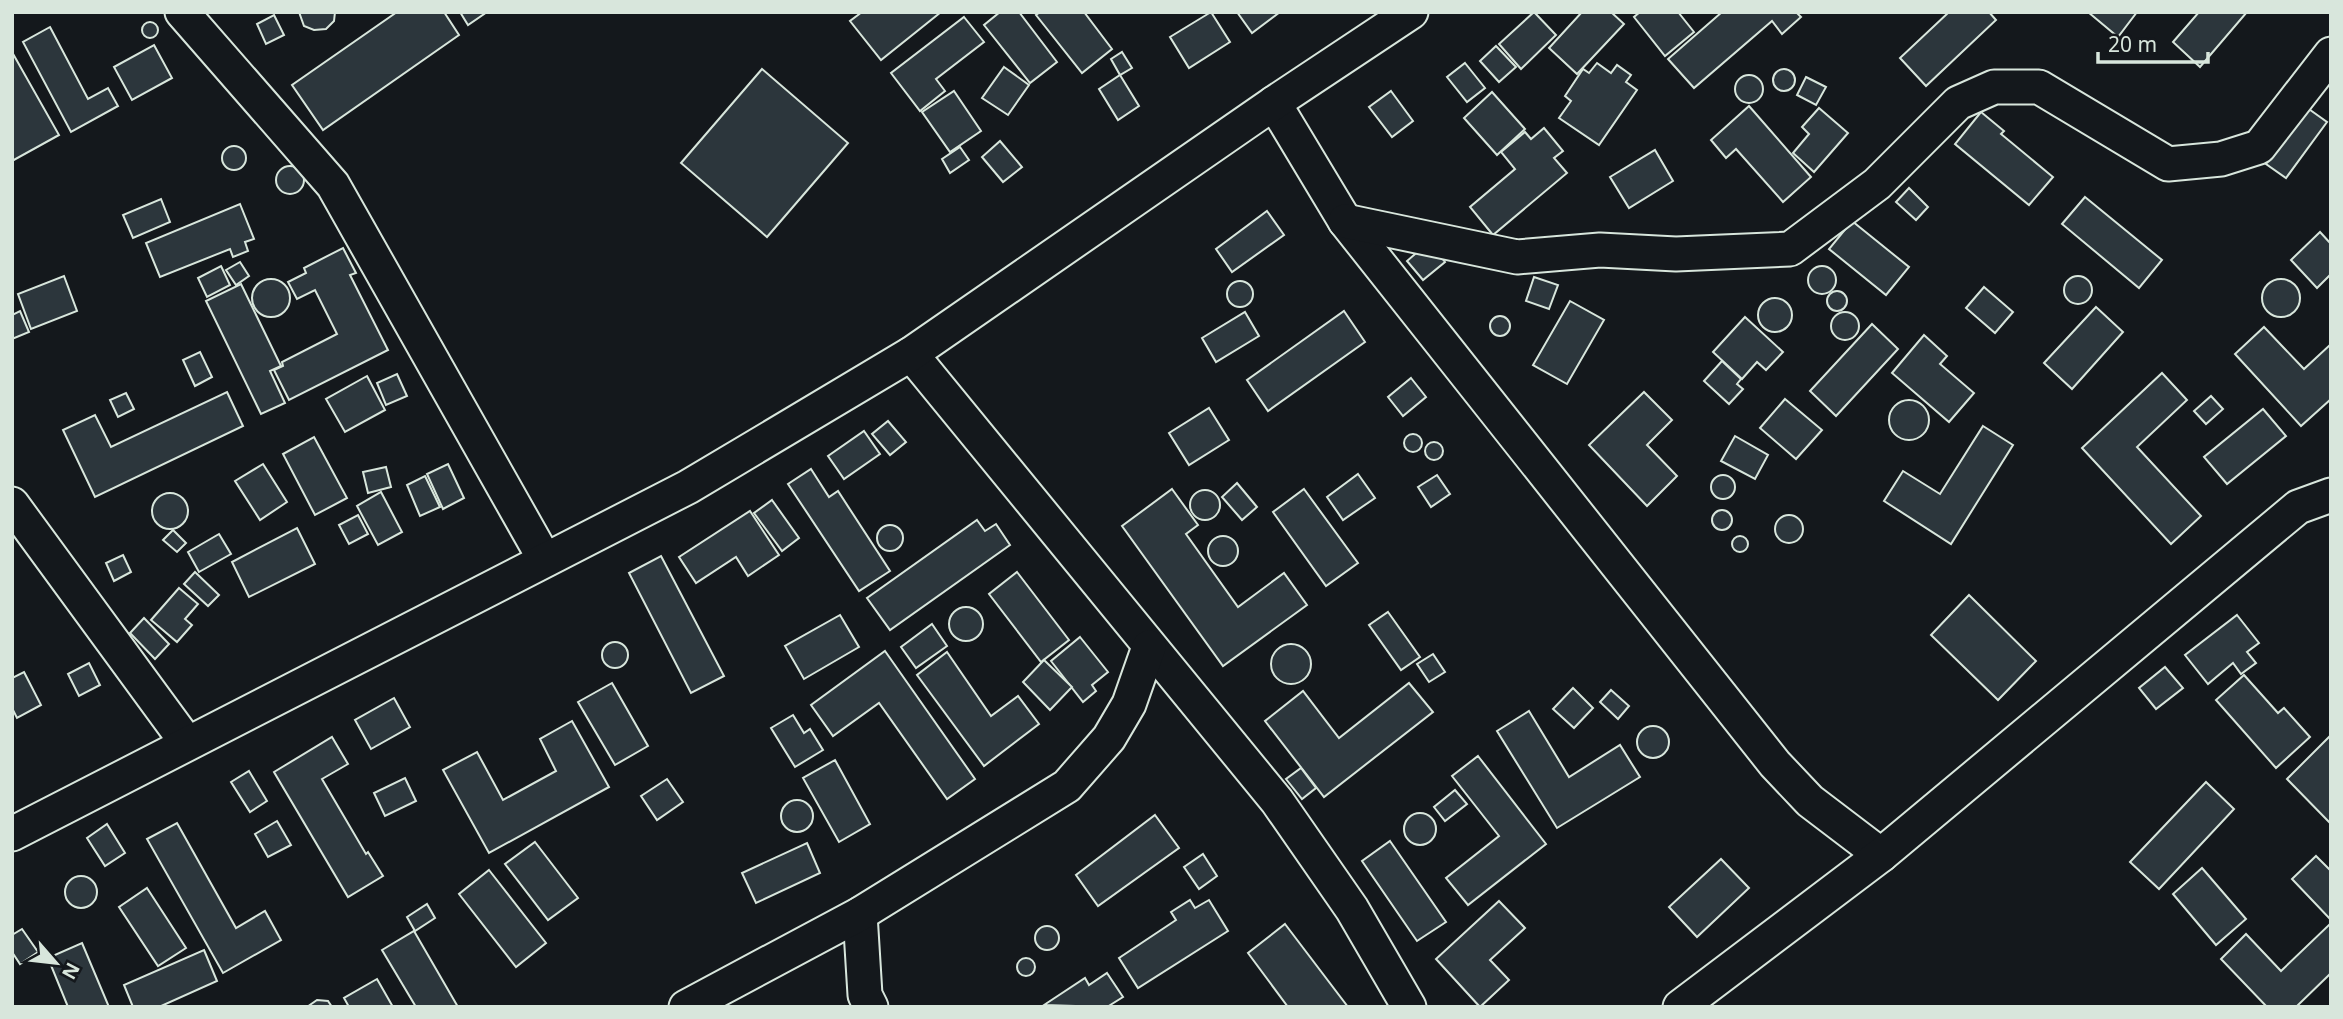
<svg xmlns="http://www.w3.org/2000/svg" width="2343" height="1019" viewBox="0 0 2343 1019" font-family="'Noto Sans',sans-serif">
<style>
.building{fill:#2c363c;stroke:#d8e6dc;stroke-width:2}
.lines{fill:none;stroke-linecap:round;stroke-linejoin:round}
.minor-casing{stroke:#d8e6dc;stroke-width:37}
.minor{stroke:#14181c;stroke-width:33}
</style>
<rect width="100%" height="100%" fill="#14181c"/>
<g class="building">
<polygon points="299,12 335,12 334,21 326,29 314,30 304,26"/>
<polygon points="397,12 444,12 459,35 323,130 292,85"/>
<polygon points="460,12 487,12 468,25"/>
<polygon points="862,12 941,12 881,60 850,21"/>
<polygon points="1000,12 1019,12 1057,62 1030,83 984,25"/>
<polygon points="1040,12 1084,12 1112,49 1082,73 1036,15"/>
<polygon points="1211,12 1230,42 1189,68 1170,37"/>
<polygon points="1237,12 1280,12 1252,33"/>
<polygon points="1534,12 1556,35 1521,69 1499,44"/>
<polygon points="1582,12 1611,12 1624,24 1577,74 1549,48"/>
<polygon points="1640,12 1678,12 1694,32 1665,56 1634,17"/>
<polygon points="1722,12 1796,12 1801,17 1782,34 1772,21 1694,88 1668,59"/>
<polygon points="1949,12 1989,12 1996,20 1926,86 1900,58"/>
<polygon points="2088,12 2137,12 2118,37"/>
<polygon points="2199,12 2247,12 2200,67 2173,42"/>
<polygon points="274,15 284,35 266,44 257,24"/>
<polygon points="964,17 984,42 936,79 945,91 920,111 891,73"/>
<circle cx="150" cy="30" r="8"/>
<polygon points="50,27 88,99 108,88 118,106 71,132 23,42"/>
<polygon points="154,45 172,78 132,100 114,67"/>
<polygon points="1496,46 1516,67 1499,82 1480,61"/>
<polygon points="12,52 59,135 12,161"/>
<polygon points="1122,52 1132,68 1120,75 1111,59"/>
<polygon points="1465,63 1485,88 1467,102 1447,77"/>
<polygon points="1597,63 1611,73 1617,65 1631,75 1626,82 1637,90 1599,145 1559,118 1571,101 1565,96 1583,69 1589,73"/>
<polygon points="1004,67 1029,85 1008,115 982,98"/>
<circle cx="1784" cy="80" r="11"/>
<polygon points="762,69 848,143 767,237 681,163"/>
<polygon points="1120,75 1139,106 1118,120 1099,89"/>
<circle cx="1749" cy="89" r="14"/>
<polygon points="1806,77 1826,87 1816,105 1797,95"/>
<polygon points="954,91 981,131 950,152 922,112"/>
<polygon points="1391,91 1413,121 1392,137 1369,107"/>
<polygon points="1492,92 1525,129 1497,155 1464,118"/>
<polygon points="1749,106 1811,177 1783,202 1736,149 1726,158 1711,140"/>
<polygon points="2306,107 2327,122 2286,178 2266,164"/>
<polygon points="1819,108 1848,133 1814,172 1793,153 1809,134 1802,127"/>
<polygon points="1981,112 2004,131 2001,134 2053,177 2029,205 1955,144"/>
<polygon points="1544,128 1563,151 1554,158 1567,173 1493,235 1470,207 1515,169 1501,152 1525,132 1531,139"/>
<polygon points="1000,141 1022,167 1003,182 982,157"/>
<circle cx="234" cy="158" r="12"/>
<polygon points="960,147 969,160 950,173 942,159"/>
<polygon points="1655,150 1673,181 1629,208 1610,177"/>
<circle cx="290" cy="180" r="14"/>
<polygon points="1909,188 1928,207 1916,220 1896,202"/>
<polygon points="2085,197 2162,260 2139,288 2062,224"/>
<polygon points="161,199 170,222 133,238 123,215"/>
<polygon points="240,204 254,239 245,242 248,251 233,257 230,249 160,277 146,243"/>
<polygon points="1267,211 1284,235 1232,272 1216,249"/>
<polygon points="1852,221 1909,267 1886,295 1829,249"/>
<polygon points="2320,232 2331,244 2331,274 2317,288 2291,260"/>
<polygon points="1429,242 1445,262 1423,280 1407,261"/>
<polygon points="343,248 356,273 350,275 388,350 289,400 274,370 283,366 282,362 337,334 315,290 297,299 288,282 306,273 304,268"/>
<polygon points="240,262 249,276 236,285 226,270"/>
<polygon points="221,266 230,285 207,297 198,278"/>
<circle cx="1822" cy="280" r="14"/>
<polygon points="64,276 77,311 31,329 18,294"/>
<circle cx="2078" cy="290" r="14"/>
<polygon points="1534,277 1558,285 1549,309 1526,301"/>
<circle cx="271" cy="298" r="19"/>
<circle cx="2281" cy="298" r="19"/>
<circle cx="1240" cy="294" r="13"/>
<polygon points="241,284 281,366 270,371 285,403 261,414 206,301"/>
<polygon points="1984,287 2013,312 1995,333 1966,308"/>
<circle cx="1837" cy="301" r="10"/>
<circle cx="1775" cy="315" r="17"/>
<polygon points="1570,301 1604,320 1567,384 1533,365"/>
<polygon points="2096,307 2123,332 2072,389 2044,363"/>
<polygon points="20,311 29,332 12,339 12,315"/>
<polygon points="1344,311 1365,342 1268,411 1247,380"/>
<polygon points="1245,312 1259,336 1216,362 1202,338"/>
<circle cx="1845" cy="326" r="14"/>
<circle cx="1500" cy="326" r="10"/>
<polygon points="1745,317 1783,352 1766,370 1757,362 1742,379 1713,352"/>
<polygon points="1872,324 1898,349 1836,416 1810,391"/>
<polygon points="2264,327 2304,369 2331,344 2331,399 2301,426 2235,354"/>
<polygon points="1924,335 1947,356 1940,364 1974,393 1949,422 1892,373"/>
<polygon points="200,352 212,377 195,386 183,360"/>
<polygon points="1722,361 1741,379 1737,384 1743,389 1729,404 1704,381"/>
<polygon points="2162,373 2187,400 2137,447 2201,516 2171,544 2082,448"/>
<polygon points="397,374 407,396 386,405 377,383"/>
<polygon points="367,376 385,410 345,432 326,399"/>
<polygon points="1411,378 1426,397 1403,416 1388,397"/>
<polygon points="227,392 243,426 95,497 63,430 95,415 111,447"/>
<polygon points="1644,392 1672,420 1647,445 1677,476 1647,506 1589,445"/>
<polygon points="126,393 134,409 118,417 110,400"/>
<polygon points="2211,396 2223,409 2206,424 2194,411"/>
<polygon points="1785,399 1822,430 1796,459 1760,428"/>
<circle cx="1909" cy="420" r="20"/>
<polygon points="1209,408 1229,440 1189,465 1169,433"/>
<polygon points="2263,409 2286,436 2227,484 2204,457"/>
<polygon points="888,421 906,442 890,455 872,434"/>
<polygon points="1983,426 2013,445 1951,544 1884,501 1903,471 1940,494"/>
<polygon points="864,431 880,454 844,479 828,456"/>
<circle cx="1413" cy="443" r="9"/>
<polygon points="1735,436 1768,455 1755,479 1721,461"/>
<polygon points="314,437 347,498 315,515 283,454"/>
<circle cx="1434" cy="451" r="9"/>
<polygon points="263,464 287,502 260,520 235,481"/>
<polygon points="448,464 464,498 443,509 427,474"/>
<polygon points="386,467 391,487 368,493 363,472"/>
<polygon points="811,469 829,497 838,491 890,571 859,591 788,484"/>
<polygon points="1358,474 1375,498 1343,520 1327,497"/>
<circle cx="1723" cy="487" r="12"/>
<polygon points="1437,475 1450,494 1431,507 1418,487"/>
<polygon points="425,476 440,507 420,516 407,485"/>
<polygon points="1237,483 1257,507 1242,520 1222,497"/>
<polygon points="1172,489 1198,525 1186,534 1238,607 1284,573 1307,605 1223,666 1122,526"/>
<polygon points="1304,489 1358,563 1326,586 1273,512"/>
<circle cx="1205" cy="505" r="15"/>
<polygon points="381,492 402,532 378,545 357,506"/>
<circle cx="170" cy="511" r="18"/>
<polygon points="772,500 799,538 782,551 754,513"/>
<circle cx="1722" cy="520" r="10"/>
<polygon points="750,511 779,555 748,576 736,557 696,583 679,557"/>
<polygon points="358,515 368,534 349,544 339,525"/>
<circle cx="1789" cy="529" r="14"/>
<polygon points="977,520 985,531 996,524 1010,545 890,630 867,598"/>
<circle cx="890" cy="538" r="13"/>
<polygon points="297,528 315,564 249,597 232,562"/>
<polygon points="173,530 186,543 177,552 163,540"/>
<polygon points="219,534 231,554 199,572 188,552"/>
<circle cx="1223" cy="551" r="15"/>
<circle cx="1740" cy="544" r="8"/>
<polygon points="123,555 131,572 114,581 106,563"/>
<polygon points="661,556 724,676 691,693 629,573"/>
<polygon points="195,572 219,595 208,606 184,584"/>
<polygon points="1017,572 1069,640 1041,662 989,594"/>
<polygon points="179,588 198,604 185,619 192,625 177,642 151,620"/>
<polygon points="1969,595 2036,661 1998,700 1931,635"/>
<circle cx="966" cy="624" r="17"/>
<polygon points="1388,612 1420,657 1401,670 1369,625"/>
<polygon points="840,615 859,647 804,679 785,646"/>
<polygon points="2237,615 2259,643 2247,652 2256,663 2241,674 2233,663 2208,684 2185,655"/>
<polygon points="144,618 169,644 155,659 130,633"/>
<polygon points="932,624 947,646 916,668 901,647"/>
<polygon points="1080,637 1108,672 1092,685 1096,691 1083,702 1051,661"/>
<circle cx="615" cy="655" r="13"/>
<circle cx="1291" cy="664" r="20"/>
<polygon points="885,651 975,779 947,799 879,703 833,736 811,705"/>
<polygon points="947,652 991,716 1018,696 1039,724 984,766 917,675"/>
<polygon points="1433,654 1445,672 1429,682 1417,664"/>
<polygon points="1044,660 1072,687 1050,710 1023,682"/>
<polygon points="89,663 100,685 79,696 68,674"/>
<polygon points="2165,667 2183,688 2156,709 2139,688"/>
<polygon points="24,672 41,705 17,718 12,708 12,678"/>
<polygon points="2244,675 2278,713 2284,708 2310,737 2276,768 2216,700"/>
<polygon points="612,683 648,746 615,765 578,702"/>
<polygon points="1409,683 1433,712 1324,797 1265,721 1303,691 1339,738"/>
<polygon points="1573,688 1593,708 1574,728 1553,709"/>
<polygon points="1611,690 1629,706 1618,719 1600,702"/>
<polygon points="394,698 410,727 371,749 355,720"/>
<polygon points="1529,711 1569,777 1620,745 1640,777 1557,828 1497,731"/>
<polygon points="793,715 804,733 810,729 823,750 795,767 771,728"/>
<polygon points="572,721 609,787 489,853 443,770 477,752 503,800 556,771 540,739"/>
<circle cx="1653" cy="742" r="16"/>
<polygon points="2331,735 2331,824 2287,779"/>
<polygon points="332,737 348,764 322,779 366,854 368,852 383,876 348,897 274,772"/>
<polygon points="1478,756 1546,844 1468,905 1446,878 1499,836 1452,776"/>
<polygon points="835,760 870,824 839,842 803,778"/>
<polygon points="1301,768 1316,788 1302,799 1286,779"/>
<polygon points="249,771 267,801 250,812 231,782"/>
<polygon points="405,778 416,801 385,816 374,793"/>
<polygon points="667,779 683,802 657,820 641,796"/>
<polygon points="2206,782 2234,809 2159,889 2130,862"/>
<polygon points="1455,790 1467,804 1445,821 1434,807"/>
<circle cx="797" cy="816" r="16"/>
<circle cx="1420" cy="829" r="16"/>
<polygon points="1155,815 1179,848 1098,906 1076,875"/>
<polygon points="277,821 291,845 268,857 255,834"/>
<polygon points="177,823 236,928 265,911 281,940 223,973 147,839"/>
<polygon points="107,824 125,853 105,866 87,838"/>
<polygon points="1390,841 1446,922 1417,941 1362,861"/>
<polygon points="535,842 578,898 548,920 505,864"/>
<polygon points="807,843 820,873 756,903 742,873"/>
<polygon points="1203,854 1217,876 1199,889 1184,867"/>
<polygon points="2316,856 2331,871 2331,920 2292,879"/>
<polygon points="1721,859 1749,888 1697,937 1669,907"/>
<polygon points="2202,868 2246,919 2216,945 2173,894"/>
<polygon points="489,870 546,943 516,967 459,894"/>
<circle cx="81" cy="892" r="16"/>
<polygon points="147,888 186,948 158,966 119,907"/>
<polygon points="1190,900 1195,908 1209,900 1228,931 1138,988 1119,958 1176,920 1171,912"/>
<polygon points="1499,901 1525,928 1490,960 1509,980 1480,1007 1436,959"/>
<polygon points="427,904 435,918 415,931 407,917"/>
<polygon points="2331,923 2331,973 2296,1007 2267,1007 2221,959 2246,934 2281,971"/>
<polygon points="1285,924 1348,1007 1288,1007 1248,953"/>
<circle cx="1047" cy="938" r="12"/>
<polygon points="22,929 38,952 20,964 12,952 12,935"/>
<polygon points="414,931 458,1007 416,1007 382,950"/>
<polygon points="82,943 109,1007 68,1007 48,958"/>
<polygon points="204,950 217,981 159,1007 133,1007 124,985"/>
<circle cx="1026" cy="967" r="9"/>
<polygon points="1107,973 1123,997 1107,1007 1044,1005 1085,978 1089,985"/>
<polygon points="377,979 393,1007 349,1007 344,998"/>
<polygon points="317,1000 328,1001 332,1007 307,1007"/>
</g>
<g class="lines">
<g class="minor-casing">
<g id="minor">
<polyline points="182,12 333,185 545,560"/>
<polyline points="1274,103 1345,221 1775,764 1810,801 1881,855"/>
<polyline points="1345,221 1517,257 1600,250 1676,254 1790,249 1877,184 1958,103 1994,87 2039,87 2168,164 2221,159 2259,147 2331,54"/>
<polyline points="911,354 1277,801 1352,909 1409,1007"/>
<polyline points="12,504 187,743"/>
<polyline points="12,834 688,487 911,354 1274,103 1411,12"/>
<polyline points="860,914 865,995 871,1007"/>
<polyline points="686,1007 860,914 1067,786 1109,738 1129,704 1149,647"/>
<polyline points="1680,1007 1881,855 2298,507 2331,495"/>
</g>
</g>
<use href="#minor" class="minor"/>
</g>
<rect width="2343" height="1019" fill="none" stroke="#d8e6dc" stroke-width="28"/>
<g transform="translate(56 963) rotate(118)" stroke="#14181c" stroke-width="5" paint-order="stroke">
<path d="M0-5L12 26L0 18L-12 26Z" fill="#d8e6dc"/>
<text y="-10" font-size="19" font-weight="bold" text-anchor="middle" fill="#d8e6dc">N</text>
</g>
<path d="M2098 52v10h110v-10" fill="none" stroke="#d8e6dc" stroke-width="3.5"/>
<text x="2108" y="52" font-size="21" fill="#d8e6dc" stroke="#14181c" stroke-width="5" paint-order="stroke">20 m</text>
</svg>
